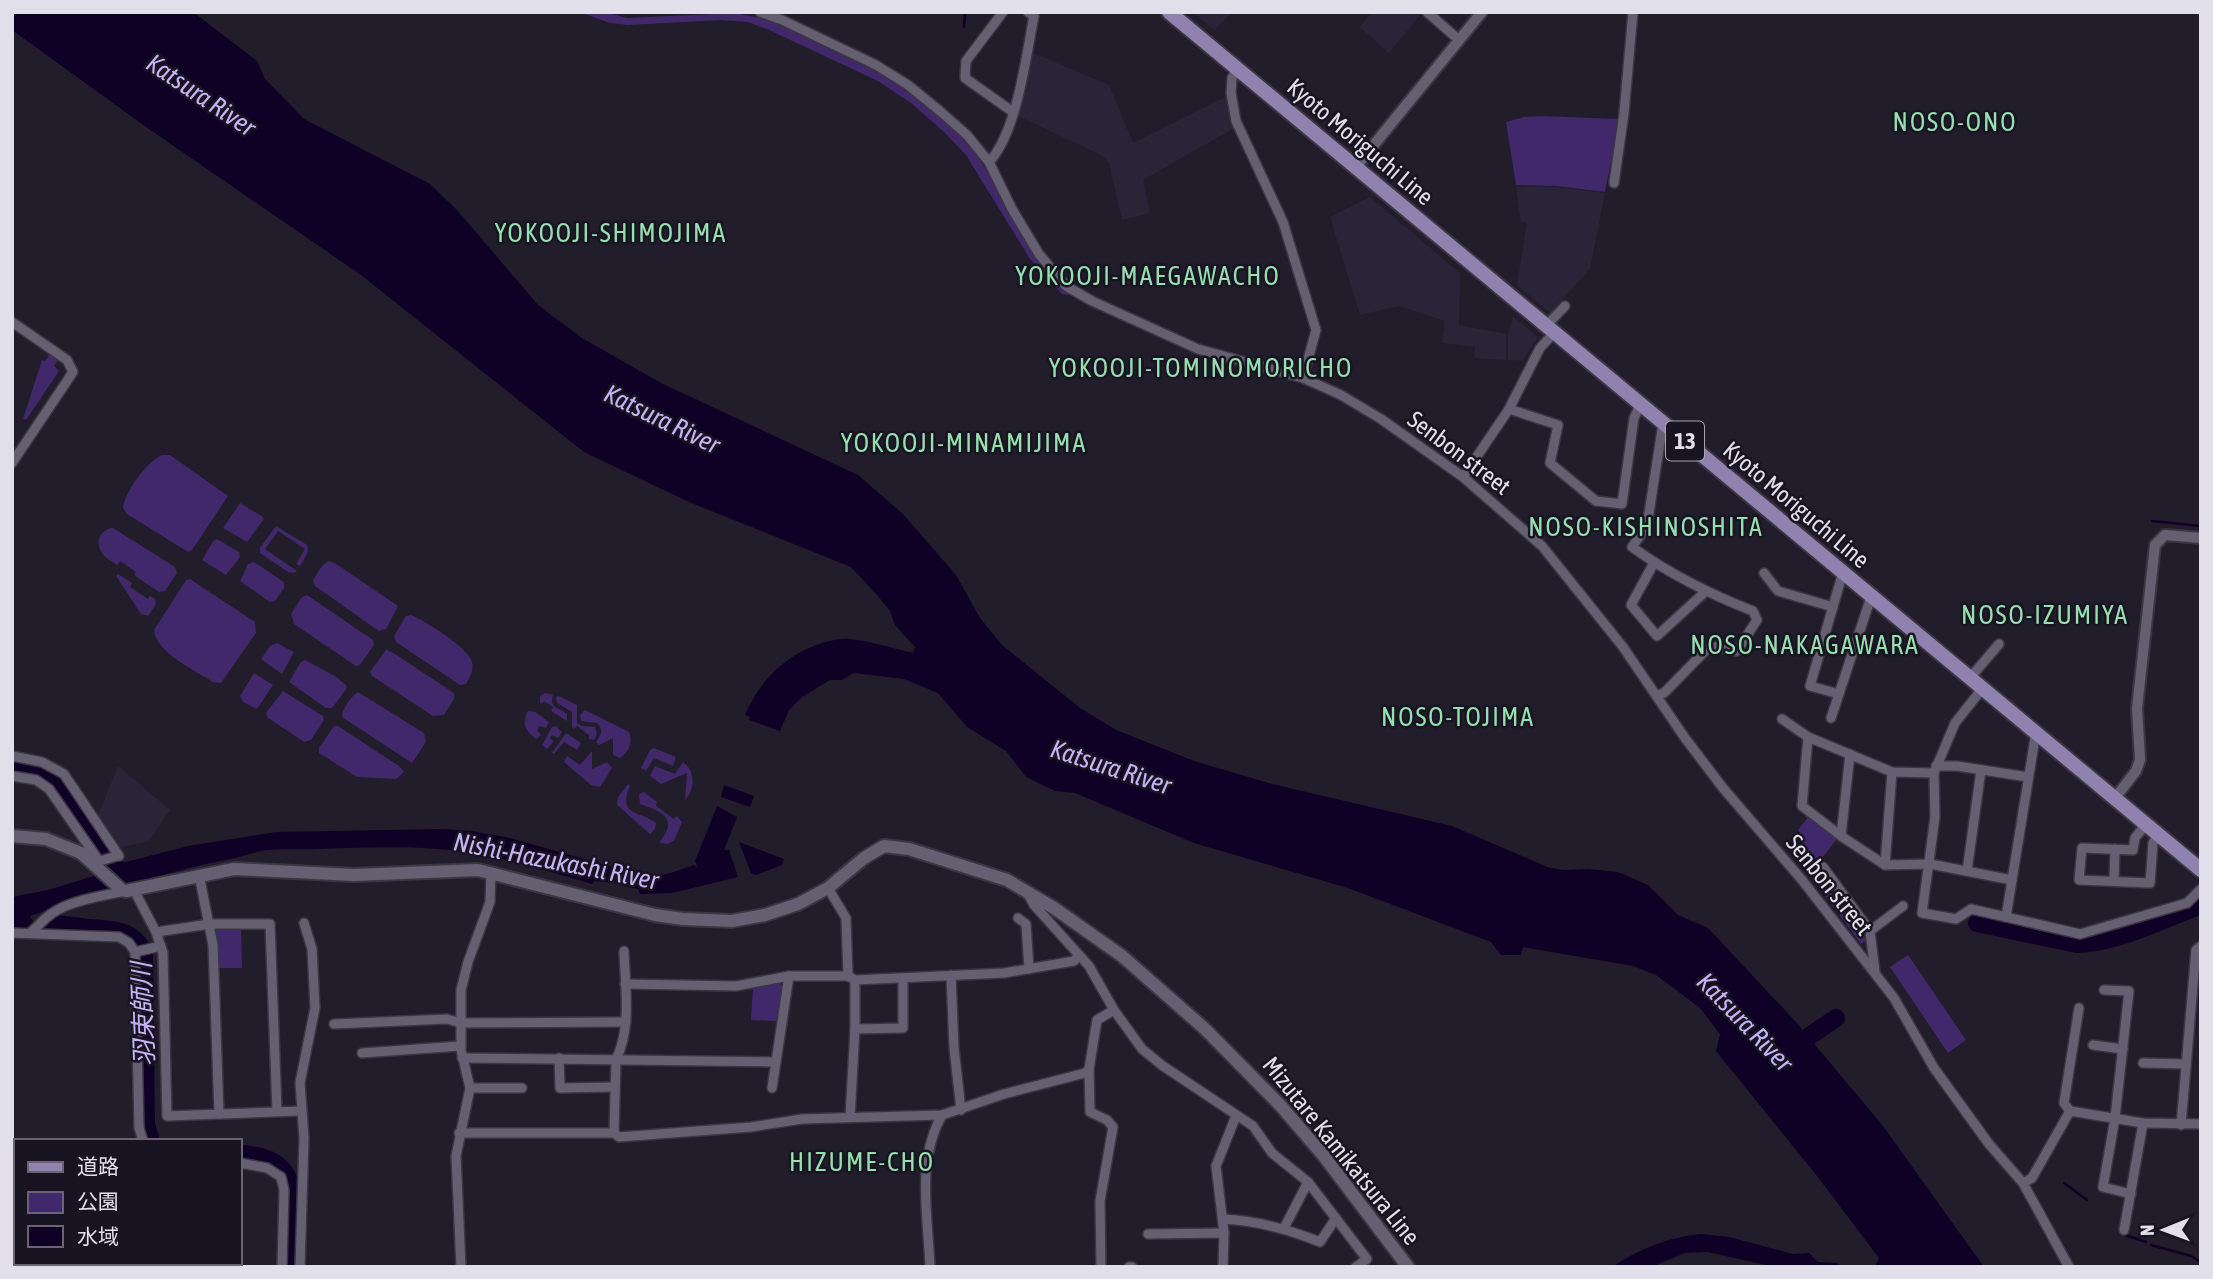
<svg xmlns="http://www.w3.org/2000/svg" width="2213" height="1279" viewBox="0 0 2213 1279" font-family="'Asap Condensed','Noto Sans JP',sans-serif">
<style>
.built{fill:#2a2438}
.green{fill:#41286a}
.water{fill:#0f0025}
.lines{fill:none;stroke-linecap:round;stroke-linejoin:round}
.stream{stroke:#0f0025;stroke-width:2.5}
.river{stroke:#0f0025;stroke-width:18}
.minor-casing{stroke:#3a3742;stroke-width:12}
.tertiary-casing{stroke:#3a3742;stroke-width:14}
.secondary-casing{stroke:#3a3742;stroke-width:16}
.primary-casing{stroke:#3a3742;stroke-width:18}
.minor{stroke:#646071;stroke-width:9}
.tertiary{stroke:#646071;stroke-width:10}
.secondary{stroke:#646071;stroke-width:12}
.primary{stroke:#8f82af;stroke-width:14}
.labels{text-anchor:middle;stroke-width:5;stroke-linejoin:round;paint-order:stroke}
.shield{fill:#181421;stroke:#a5a2ad;stroke-width:2}
.shield-label{font-size:23px;font-weight:bold;fill:#e1dfe9}
.street-label{font-size:24px;fill:#e1dfe9;stroke:#181421}
.water-label{font-size:26px;font-style:italic;fill:#c6b3f5;stroke:#181421}
.neighbourhood-label{font-size:26px;letter-spacing:2px;fill:#96dfaf;stroke:#181421}
</style>
<rect width="100%" height="100%" fill="#211d2b"/>
<g class="built">
<polygon points="1192,12 1232,12 1215,30"/>
<polygon points="1372,12 1418,12 1421,14 1389,53 1360,27"/>
<polygon points="1031,52 1109,85 1133,143 1227,96 1228,109 1236,127 1143,180 1150,213 1122,220 1109,163 1101,155 1014,114"/>
<polygon points="1516,187 1556,187 1605,193 1590,269 1550,313 1517,285 1527,222 1521,222"/>
<polygon points="1370,197 1460,273 1459,325 1506,334 1506,360 1474,358 1475,347 1442,343 1445,321 1399,306 1360,315 1330,217"/>
<polygon points="1513,316 1538,337 1522,361 1508,360 1508,335"/>
<polygon points="118,766 170,810 149,841 117,848 97,818"/>
</g>
<g class="green">
<polygon points="579,12 605,12 627,18 735,13 770,20 885,76 916,95 968,140 1037,255 1076,296 1062,294 1030,259 966,155 944,132 911,103 878,81 767,29 748,22 721,20 628,25 610,23"/>
<polygon points="1541,116 1619,119 1605,192 1556,186 1516,185 1506,122 1524,117"/>
<polygon points="50,354 58,360 54,366 59,371 26,420 23,419 42,360 45,361"/>
<path d="M162,455h8l58,41 -36,54 -4,2 -61,-38 -4,-6c1,-15 24,-47 39,-53z"/>
<polygon points="240,503 263,517 264,519 247,542 223,528"/>
<polygon points="276,526 307,545 308,552 300,566 296,564 305,549 278,531 265,549 297,571 294,573 288,572 260,553 260,548"/>
<path d="M113,528l62,39 2,6 -12,18 -6,1 -25,-17 2,-3 -16,-11 -3,4c-5,-4 -11,-6 -14,-11 -9,-11 -3,-25 10,-26z"/>
<polygon points="217,539 239,552 240,557 226,575 202,560 214,540"/>
<polygon points="328,561 335,563 398,606 386,629 379,631 315,586 313,580 322,566"/>
<polygon points="254,562 284,582 284,588 275,601 270,602 240,581 248,564"/>
<polygon points="118,574 132,583 130,587 148,599 150,596 155,599 156,604 148,616 141,614 116,576"/>
<path d="M190,579l65,43 1,11 -35,50 -8,-1c-18,-12 -56,-28 -59,-52l32,-50z"/>
<polygon points="307,595 373,640 374,645 360,665 356,666 294,624 291,614 302,597"/>
<path d="M411,615c14,6 58,33 61,47 2,8 -2,15 -6,22l-6,1 -64,-43 -2,-6 12,-20z"/>
<polygon points="277,643 294,652 282,674 261,659 270,646"/>
<polygon points="386,650 392,652 454,693 454,699 444,715 433,716 372,676 370,672"/>
<polygon points="305,660 335,676 346,685 347,688 332,708 326,708 289,682 301,662"/>
<polygon points="254,673 273,685 257,709 243,702 240,696"/>
<polygon points="283,691 323,716 324,720 311,740 304,742 267,717 266,713"/>
<path d="M358,692l66,41 2,9 -14,21 -70,-46c0,-8 9,-21 16,-25z"/>
<path d="M545,693l8,2c-4,14 6,12 14,19v7l-16,-10 2,-4 -9,-6 -2,3 -2,-2v-6z"/>
<polygon points="559,696 577,705 577,723 582,726 595,727 597,734 594,740 589,739 589,735 577,726 574,729 572,727 572,712 557,703 556,697"/>
<path d="M585,710l44,22c4,10 0,20 -9,26l-7,-3v-17l-14,7 -3,-3c5,-7 8,-12 1,-19l-16,-2 -1,-6z"/>
<path d="M528,711l7,1 14,10 -3,6 -7,-2 -2,4 4,5 -5,4c-10,-8 -15,-15 -8,-28z"/>
<polygon points="334,726 338,726 399,766 404,772 396,779 357,777 319,753 319,748"/>
<polygon points="556,726 562,732 558,738 552,735 550,738 554,741 547,749 542,745 552,727"/>
<polygon points="566,733 581,743 577,750 564,742 554,754 552,753"/>
<polygon points="654,748 676,757 673,766 654,758 646,771 641,768 650,750"/>
<polygon points="592,751 592,769 607,762 612,768 600,787 591,785 564,762 567,756 580,765"/>
<path d="M683,762c12,8 13,27 2,38l2,-27 -26,11 -11,-8 5,-10 20,8z"/>
<path d="M628,784l2,2c-14,31 13,25 26,37l-1,6 -5,5 -33,-29 1,-8z"/>
<path d="M644,792l13,10 -1,4 18,13 3,-3 5,6 -8,19 -7,3 -7,-1v-2c21,-24 -3,-31 -20,-37l-1,-10z"/>
<polygon points="1809,816 1837,839 1817,864 1813,863 1799,847 1805,840 1798,830"/>
<polygon points="1815,871 1866,940 1861,944 1810,875"/>
<polygon points="241,927 242,968 218,968 215,929"/>
<polygon points="1908,955 1966,1040 1948,1053 1890,967"/>
<polygon points="778,982 782,986 776,1021 751,1020 753,987"/>
</g>
<g class="water">
<path d="M12,12h181l64,49 8,18 39,40 126,65 27,26 81,95 44,33 79,45 197,92 45,39 53,61 24,43 22,27 78,63 36,22 78,31 78,23 180,42 98,42 15,2 23,-1 30,3 30,13 30,30 30,13 87,93 88,105 101,141h-109l4,-9 -62,-82 -101,-125 4,-17 -20,-26 -44,-33 -23,-9 -110,-19 -2,8h-20l-10,-13 -143,-54 -154,-45 -119,-50 -20,-2 -29,-14 -20,-26 -39,-24 -29,-34 -34,-14 -50,-6 -12,7h-12l-28,17 -13,13 -9,21 -31,-11 1,-3 -5,-2c15,-35 40,-60 77,-72 8,-2 18,-5 27,-4 21,2 43,9 64,14l2,-6 -20,-22 -5,-14 -13,-16 -26,-28 -162,-65 -105,-50 -223,-177 -212,-146 -137,-99z"/>
<polygon points="724,785 754,796 750,807 721,797"/>
<path d="M717,806l20,11 -13,33h5l9,27 -66,16 -32,1 -2,-5 -15,-3 -1,-2 -28,-3 -2,3c-37,-11 -75,-23 -113,-30 -52,-9 -106,-7 -159,-5 -19,1 -40,-1 -59,2 -10,2 -20,6 -31,8 -68,13 -134,36 -200,57l3,5h7v3h-8l-3,4h-17v-31l36,-7 49,-15 9,-10 9,-2 -30,-48 2,-2 35,50 66,-17 89,-14 165,-3 29,2 35,6 138,39c18,1 33,-5 50,-11l4,3 -3,-7z"/>
<polygon points="739,842 784,859 782,865 756,875 751,873"/>
<path d="M1701,1234l28,3 64,17 16,-1 9,9 19,1 6,4h-68l-68,-15 -22,1 -34,14h-39c27,-18 56,-30 89,-33z"/>
</g>
<g class="lines">
<g class="stream">
<polyline points="964,27 965,12"/>
<polyline points="2152,521 2201,526"/>
<polyline points="2064,1183 2087,1200"/>
<polyline points="2125,1235 2146,1242"/>
<polyline points="2151,1245 2191,1256 2201,1262"/>
</g>
<g class="river">
<polyline points="12,764 43,770 71,795 122,877"/>
<path d="M1977,923l100,21c39,-1 87,-25 124,-39"/>
<path d="M46,924c15,-1 29,3 44,4 22,2 46,1 54,27l2,170 5,16"/>
<polyline points="1800,1057 1808,1037 1836,1018"/>
<path d="M240,1154c24,1 46,8 51,34l-1,79"/>
</g>
<g class="minor-casing">
<g id="minor">
<polyline points="760,12 782,20 876,65 908,85 941,112 967,135 989,162 1012,209 1039,254 1066,286 1092,301 1198,349 1303,378 1341,395 1381,419 1463,477 1542,546 1623,647 1685,738 1723,788 1802,880 1894,998 1934,1068 1989,1144 2023,1183 2069,1267"/>
<polyline points="1003,12 966,61 965,78 1013,112"/>
<polyline points="1427,12 1459,40"/>
<polyline points="1237,69 1232,78 1231,93 1236,121 1283,222 1316,330 1303,378"/>
<path d="M989,162c28,-29 37,-106 45,-146l-6,-4"/>
<polyline points="1614,183 1624,113 1633,12"/>
<polyline points="12,322 67,360 73,372 12,463"/>
<polyline points="1546,326 1565,306"/>
<polyline points="1509,409 1558,425 1550,463 1596,501 1622,504 1634,418 1641,403"/>
<polyline points="1463,477 1509,409 1540,348 1554,333"/>
<polyline points="1654,563 1631,605 1657,636 1705,592"/>
<polyline points="1764,573 1778,591 1833,607"/>
<polyline points="1970,678 1999,644"/>
<polyline points="1982,689 1955,723 1934,773 1935,817 1922,913 1956,919 1971,909 2080,934 2187,903 2201,889"/>
<polyline points="1839,694 1810,686 1843,572"/>
<path d="M1657,695l7,-2 43,-44 8,-2 22,4 20,-31 -4,-9c-44,-17 -82,-36 -121,-64l15,-21 16,-103"/>
<polyline points="1831,718 1871,597"/>
<polyline points="1782,719 1808,737"/>
<polyline points="12,756 42,762 64,774 119,856"/>
<polyline points="1936,766 1957,766 2028,777"/>
<polyline points="1934,773 1892,772 1808,737 1802,806 1841,836 1885,865 1930,864 2012,880 2036,732"/>
<polyline points="12,776 36,780 49,789 99,861"/>
<polyline points="2145,825 2135,838 2133,850 2082,848 2079,880 2150,883 2153,843 2158,835"/>
<polyline points="1841,836 1850,754"/>
<polyline points="93,863 117,856"/>
<polyline points="1885,865 1892,772"/>
<polyline points="1823,867 1870,931 1875,972"/>
<polyline points="1967,871 1981,770"/>
<polyline points="199,875 213,945 219,1114"/>
<polyline points="2114,881 2115,849"/>
<polyline points="828,888 846,918 848,976"/>
<polyline points="134,890 156,932 163,953 167,1116 301,1111"/>
<polyline points="1027,892 1034,905 1089,966 1114,1010 1142,1049 1163,1066 1253,1126 1272,1153 1308,1182 1367,1259 1356,1267"/>
<polyline points="2006,917 2012,880"/>
<polyline points="1018,918 1026,924 1029,969"/>
<polyline points="1870,931 1903,906"/>
<polyline points="156,932 210,924 270,924 277,1111"/>
<polyline points="12,933 119,937 129,943 135,952 139,1128 143,1141"/>
<path d="M30,933c7,-6 14,-14 21,-19 17,-13 54,-19 75,-23"/>
<polyline points="135,952 161,946"/>
<polyline points="951,975 954,1048 961,1110"/>
<polyline points="855,980 855,1029 903,1028 903,979"/>
<polyline points="625,984 736,986 789,976 848,976 855,980 1004,973 1074,961 1079,955"/>
<polyline points="2104,990 2129,991 2115,1118 2103,1187 2131,1194"/>
<polyline points="334,1024 447,1019 461,1023 626,1022"/>
<polyline points="2093,1045 2123,1049"/>
<polyline points="362,1053 460,1046"/>
<polyline points="462,1058 776,1062"/>
<polyline points="559,1058 560,1088 614,1087"/>
<polyline points="2143,1063 2186,1064"/>
<polyline points="1089,1069 1090,1112 1107,1120 1113,1127 1100,1201 1101,1267"/>
<polyline points="470,1088 522,1088"/>
<polyline points="772,1088 789,976"/>
<polyline points="2070,1111 2064,1103 2079,1008"/>
<polyline points="850,1117 855,1029"/>
<polyline points="2181,1125 2196,950 2201,946"/>
<polyline points="459,1133 614,1133 619,1137 751,1127 802,1119 942,1115 1004,1094 1085,1073 1089,1069 1097,1020 1114,1010"/>
<path d="M614,1133l2,-73c16,-34 9,-73 8,-109"/>
<polyline points="240,1163 267,1168 281,1177 284,1190 282,1267"/>
<polyline points="2023,1183 2032,1178 2070,1111 2143,1123 2201,1124"/>
<path d="M1224,1219c35,2 64,10 96,23l16,-24"/>
<polyline points="1284,1228 1308,1182"/>
<polyline points="2124,1230 2143,1123"/>
<polyline points="1224,1233 1216,1166 1236,1116"/>
<polyline points="1148,1234 1224,1233 1223,1267"/>
<polyline points="300,1267 304,1138 300,1083 315,1008 312,949 304,923"/>
<polyline points="461,1267 456,1156 470,1088 461,1050 461,990 468,962 490,902 491,872"/>
<path d="M930,1267c-2,-51 -14,-106 12,-152"/>
<polyline points="1129,1267 1132,1267"/>
</g>
</g>
<g class="tertiary-casing">
<g id="tertiary">
<polyline points="1355,168 1482,12"/>
<polyline points="2115,798 2136,771 2140,760 2137,708 2155,545 2165,535 2201,538"/>
</g>
</g>
<g class="secondary-casing">
<polyline id="secondary" points="12,836 46,839 81,853 122,890 126,891 234,869 354,875 478,870 655,915 683,919 732,921 765,915 798,904 828,888 864,858 884,846 909,849 1007,880 1054,908 1122,956 1205,1029 1280,1105 1323,1155 1408,1267"/>
</g>
<g class="primary-casing">
<polyline id="primary" points="1169,12 2201,870"/>
</g>
<use href="#minor" class="minor"/>
<use href="#tertiary" class="tertiary"/>
<use href="#secondary" class="secondary"/>
<use href="#primary" class="primary"/>
</g>
<g class="labels">
<rect class="shield" x="1666" y="421.5" width="38" height="39" rx="5"/>
<g class="shield-label">
<text x="1685" y="449">13</text>
</g>
<g class="street-label">
<text transform="translate(1360 142) rotate(40)" y="8">Kyoto Moriguchi Line</text>
<text transform="translate(1459 453) rotate(37)" y="8">Senbon street</text>
<text transform="translate(1796 505) rotate(40)" y="8">Kyoto Moriguchi Line</text>
<text transform="translate(1829 885) rotate(51)" y="8">Senbon street</text>
<text transform="translate(1341 1151) rotate(51)" y="8">Mizutare Kamikatsura Line</text>
</g>
<g class="water-label">
<text transform="translate(201 95) rotate(34)" y="9">Katsura River</text>
<text transform="translate(662 419) rotate(26)" y="9">Katsura River</text>
<text transform="translate(1111 767) rotate(18)" y="9">Katsura River</text>
<text transform="translate(556 861) rotate(11)" y="9">Nishi-Hazukashi River</text>
<text transform="translate(143 1014) rotate(-92)" y="9">羽束師川</text>
<text transform="translate(1745 1022) rotate(46)" y="9">Katsura River</text>
</g>
<g class="neighbourhood-label">
<text x="1955" y="131">NOSO-ONO</text>
<text x="611" y="242">YOKOOJI-SHIMOJIMA</text>
<text x="1148" y="285">YOKOOJI-MAEGAWACHO</text>
<text x="1201" y="377">YOKOOJI-TOMINOMORICHO</text>
<text x="964" y="452">YOKOOJI-MINAMIJIMA</text>
<text x="1646" y="536">NOSO-KISHINOSHITA</text>
<text x="2045" y="624">NOSO-IZUMIYA</text>
<text x="1805" y="654">NOSO-NAKAGAWARA</text>
<text x="1458" y="726">NOSO-TOJIMA</text>
<text x="862" y="1171">HIZUME-CHO</text>
</g>
</g>
<rect width="2213" height="1279" fill="none" stroke="#e1dfe9" stroke-width="28"/>
<rect x="14" y="1139" width="228" height="126" fill="#181421" stroke="#686571" stroke-width="2"/>
<rect x="28" y="1162" width="35" height="10" fill="#8f82af" stroke="#686571" stroke-width="2"/>
<text x="77" y="1174" font-size="21" fill="#e1dfe9">道路</text>
<rect x="28" y="1192" width="35" height="21" fill="#41286a" stroke="#686571" stroke-width="2"/>
<text x="77" y="1209" font-size="21" fill="#e1dfe9">公園</text>
<rect x="28" y="1226" width="35" height="21" fill="#0f0025" stroke="#686571" stroke-width="2"/>
<text x="77" y="1244" font-size="21" fill="#e1dfe9">水域</text>
<g transform="translate(2164 1230) rotate(269)" stroke="#181421" stroke-width="5" paint-order="stroke">
<path d="M0-5L12 26L0 18L-12 26Z" fill="#e1dfe9"/>
<text y="-10" font-size="19" font-weight="bold" text-anchor="middle" fill="#e1dfe9">N</text>
</g>
</svg>
